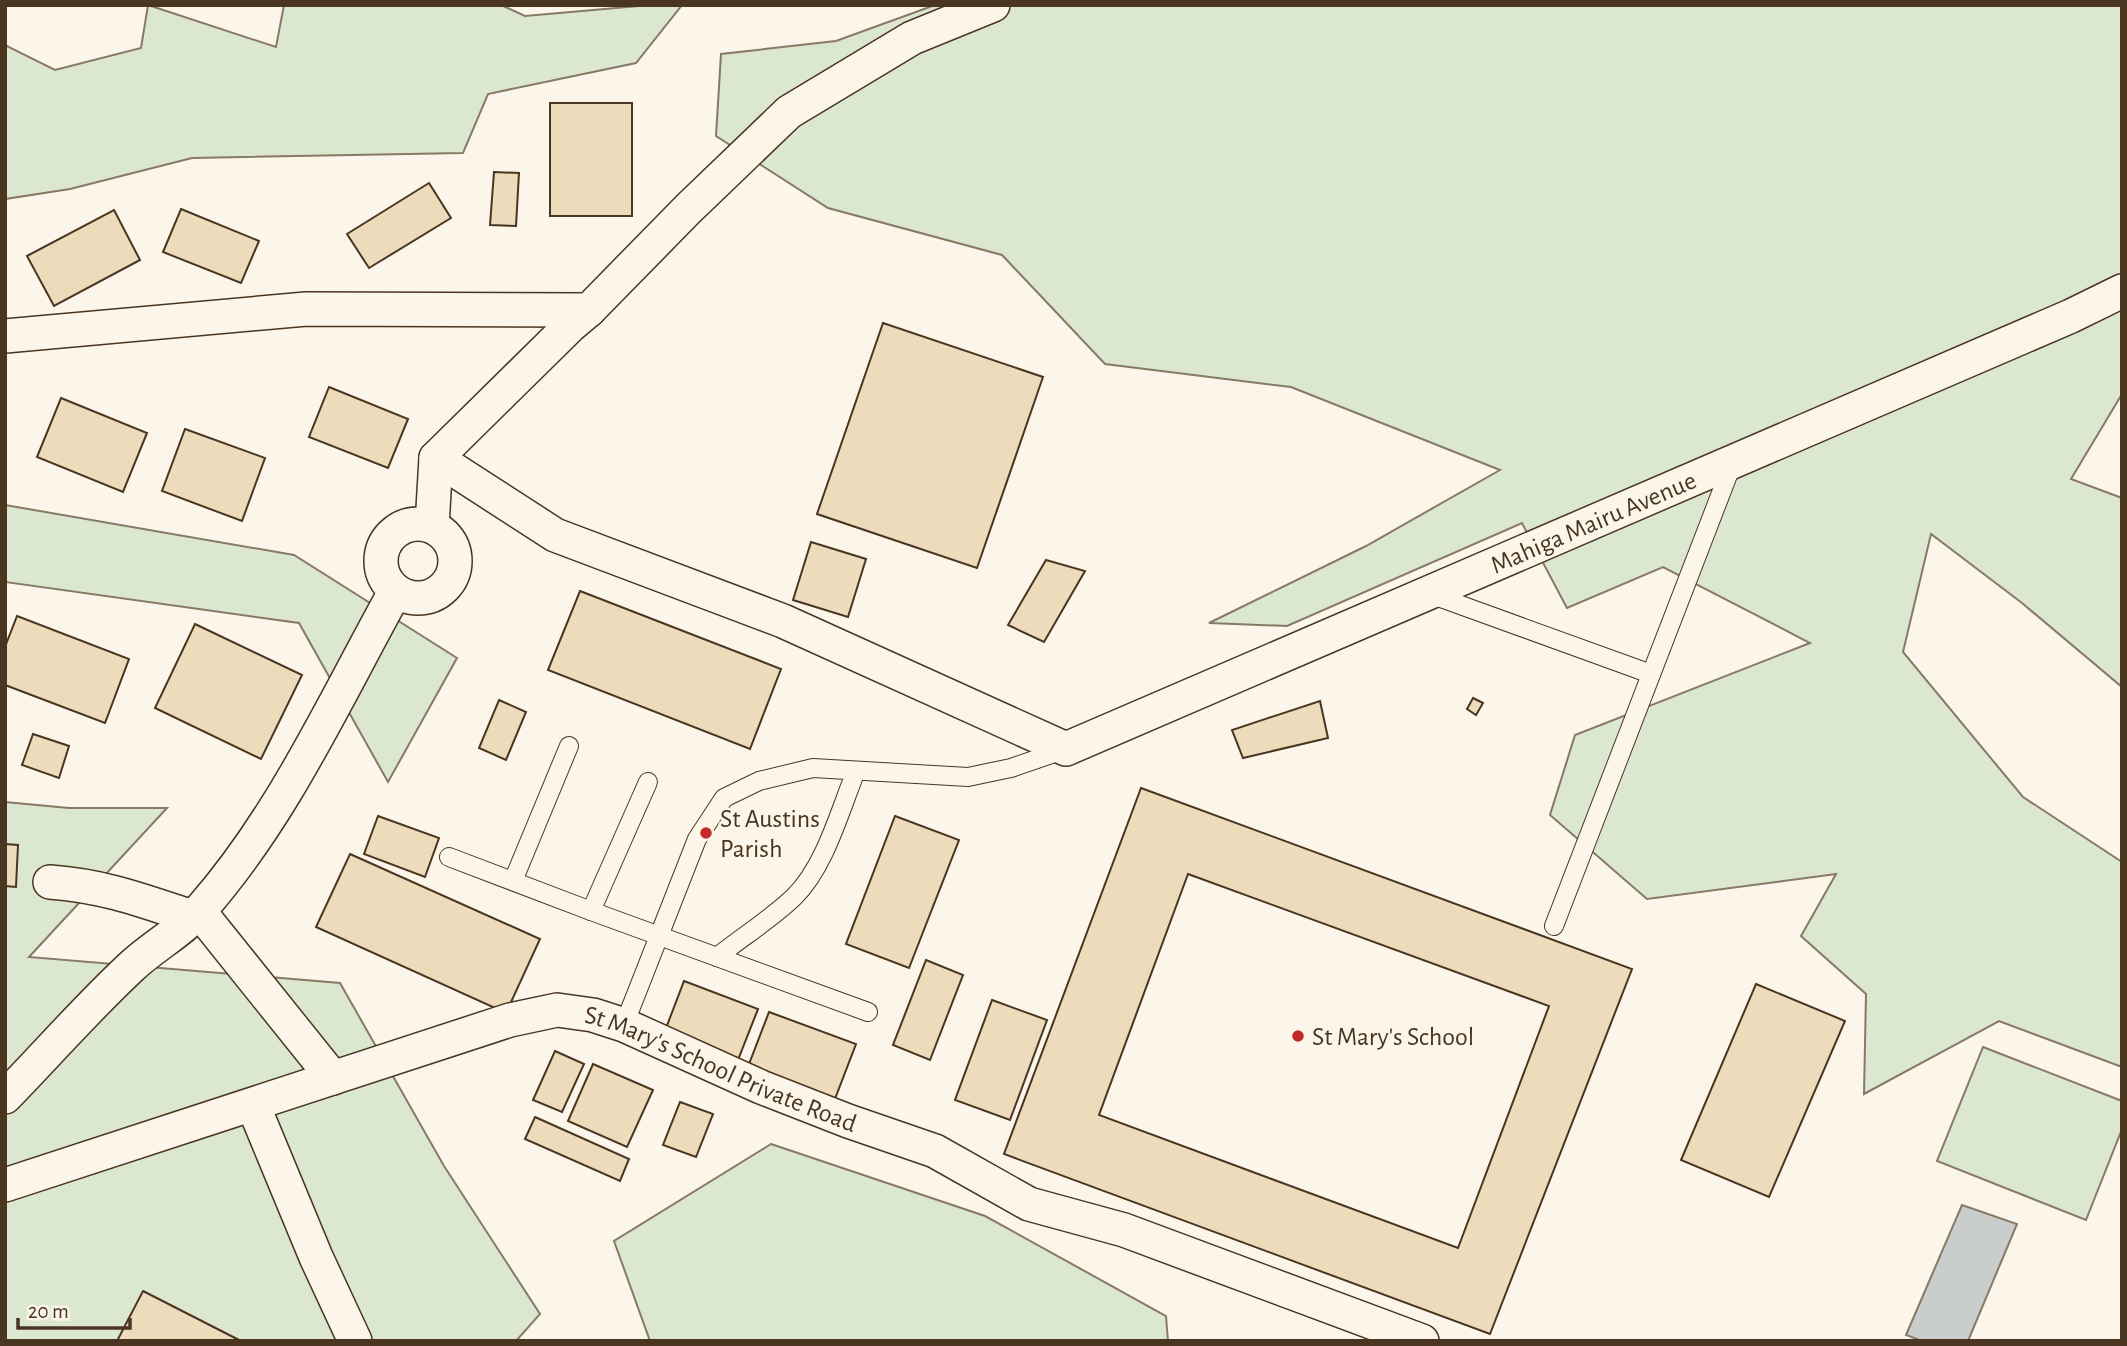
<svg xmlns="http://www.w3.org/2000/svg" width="2127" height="1346" viewBox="0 0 2127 1346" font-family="'Alegreya Sans',sans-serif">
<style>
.green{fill:#dce7d0;stroke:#887966;stroke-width:2}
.water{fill:#c9cecd;stroke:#887966;stroke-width:2}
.building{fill:#ecdcbc;stroke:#4a3520;stroke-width:2;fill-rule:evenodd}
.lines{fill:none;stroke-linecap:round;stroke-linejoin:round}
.service-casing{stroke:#4a3520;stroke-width:20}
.minor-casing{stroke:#4a3520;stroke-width:36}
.service{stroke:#fbf6e9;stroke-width:18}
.minor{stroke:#fbf6e9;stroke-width:33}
.poi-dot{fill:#c62828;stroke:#fbf6e9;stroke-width:2.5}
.labels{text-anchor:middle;stroke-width:5;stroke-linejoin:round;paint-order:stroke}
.street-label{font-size:26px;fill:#4a3520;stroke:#fbf6e9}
.poi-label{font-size:26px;fill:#4a3520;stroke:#fbf6e9;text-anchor:start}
</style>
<rect width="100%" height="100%" fill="#fbf6e9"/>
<g class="green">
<polygon points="148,5 276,47 284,5 501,5 525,16 650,5 682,5 636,63 488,94 463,153 192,158 70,189 5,199 5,45 55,70 141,48"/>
<polygon points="935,5 2122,5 2122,394 2071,479 2122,498 2122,687 2022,603 1931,534 1903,652 2023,797 2122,862 2122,1067 1999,1021 1864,1094 1866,994 1801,936 1836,874 1647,899 1550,815 1575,735 1810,643 1663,567 1567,608 1522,523 1287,626 1209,623 1366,546 1500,470 1291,387 1105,364 1002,255 828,208 716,136 721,54 836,41"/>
<polygon points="5,505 294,555 457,658 388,782 299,623 5,582"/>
<polygon points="5,802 69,808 167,808 29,957 340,983 444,1166 540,1314 516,1341 5,1341"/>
<polygon points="1983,1047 2122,1101 2122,1129 2086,1220 1937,1161"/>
<polygon points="771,1144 985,1216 1166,1316 1168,1341 650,1341 614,1241"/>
</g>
<polygon class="water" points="1962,1205 2017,1224 1968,1341 1922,1341 1906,1335"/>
<g class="building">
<rect x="550" y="103" width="82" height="113"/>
<polygon points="494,172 519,173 516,226 490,225"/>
<polygon points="429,183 451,218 369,268 347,234"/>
<polygon points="181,209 259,241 241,283 163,252"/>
<polygon points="114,210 140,260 54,306 27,256"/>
<polygon points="883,323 1043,377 977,568 817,514"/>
<polygon points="329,387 408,419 388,468 309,437"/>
<polygon points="61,398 147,433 123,492 37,457"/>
<polygon points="185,429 265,458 242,521 162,491"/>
<polygon points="811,542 866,559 848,617 793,600"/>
<polygon points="1046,560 1085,571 1044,642 1008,625"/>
<polygon points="580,591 781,669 750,749 548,670"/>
<polygon points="17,616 129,659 105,723 5,685 5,647"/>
<polygon points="195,624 302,675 261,759 155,708"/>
<polygon points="1473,698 1483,703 1476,715 1467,709"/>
<polygon points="499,700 526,712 506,760 479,748"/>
<polygon points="1320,701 1328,738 1243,758 1232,730"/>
<polygon points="33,734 69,746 59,778 22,765"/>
<path d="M1141,788l491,181 -142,365 -486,-180zM1188,874l361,132 -91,242 -359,-133z"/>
<polygon points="378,816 439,838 425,877 364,854"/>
<polygon points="895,816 959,840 909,968 846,944"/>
<polygon points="5,844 18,845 16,887 5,886"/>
<polygon points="350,854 540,939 506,1013 316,927"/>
<polygon points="926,960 963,975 930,1060 893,1045"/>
<polygon points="684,981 758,1009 736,1065 663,1036"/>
<polygon points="1756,984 1845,1021 1769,1197 1681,1160"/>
<polygon points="992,1000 1047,1020 1010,1120 955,1100"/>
<polygon points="769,1012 856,1044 833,1104 746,1072"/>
<polygon points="555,1051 584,1064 562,1112 533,1100"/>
<polygon points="593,1064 653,1090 627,1147 568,1121"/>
<polygon points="680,1102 713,1114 696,1157 663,1145"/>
<polygon points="535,1117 629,1159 620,1181 525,1139"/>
<polygon points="143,1291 241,1341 117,1341"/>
</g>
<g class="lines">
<g class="service-casing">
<g id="service">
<polyline points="1430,594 1651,674"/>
<polyline points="449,857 591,911 868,1012"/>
<polyline points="513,881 569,746"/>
<polyline points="591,911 648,782"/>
<polyline points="1554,926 1733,462"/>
<path d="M717,957c25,-20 54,-38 77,-60 31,-30 46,-87 62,-126"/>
<polyline points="624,1025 697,839 724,798 759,781 813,768 968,777 1011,768 1066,749"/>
</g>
</g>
<g class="minor-casing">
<g id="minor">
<polyline points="5,336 306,309 589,310"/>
<path id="s1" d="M436,458l119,77 228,86 283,128 1005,-433 51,-25"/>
<circle cx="418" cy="561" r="37"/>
<polyline points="432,526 436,458 570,326 589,310 688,209 789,112 912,38 993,5"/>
<path d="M50,882c54,4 91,18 142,35"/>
<polyline points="199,911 333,1078"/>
<path d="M5,1097c42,-43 82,-89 126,-130 22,-21 50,-35 70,-58 82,-93 134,-209 194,-317"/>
<polyline points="253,1105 316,1257 355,1341"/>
<path id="s2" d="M5,1185l505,-165 47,-10 36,5 31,10 137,62 87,34 87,30 94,53 95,26 298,111"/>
</g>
</g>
<use href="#service" class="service"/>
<use href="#minor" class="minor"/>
</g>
<g class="poi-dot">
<circle cx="706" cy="833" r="7"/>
<circle cx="1298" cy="1036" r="7"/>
</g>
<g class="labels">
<g class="street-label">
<text dy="9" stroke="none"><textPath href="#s1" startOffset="1270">Mahiga Mairu Avenue</textPath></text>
<text dy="9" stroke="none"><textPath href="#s2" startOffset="754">St Mary's School Private Road</textPath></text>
</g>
<g class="poi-label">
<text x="720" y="827">St Austins<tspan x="720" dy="30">Parish</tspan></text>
<text x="1312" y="1045">St Mary's School</text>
</g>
</g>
<rect width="2127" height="1346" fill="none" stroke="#4a3520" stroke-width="14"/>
<path d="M18 1318v10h112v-10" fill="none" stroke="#4a3520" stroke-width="3.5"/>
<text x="28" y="1318" font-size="21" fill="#4a3520" stroke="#fbf6e9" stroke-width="5" paint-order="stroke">20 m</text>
</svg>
